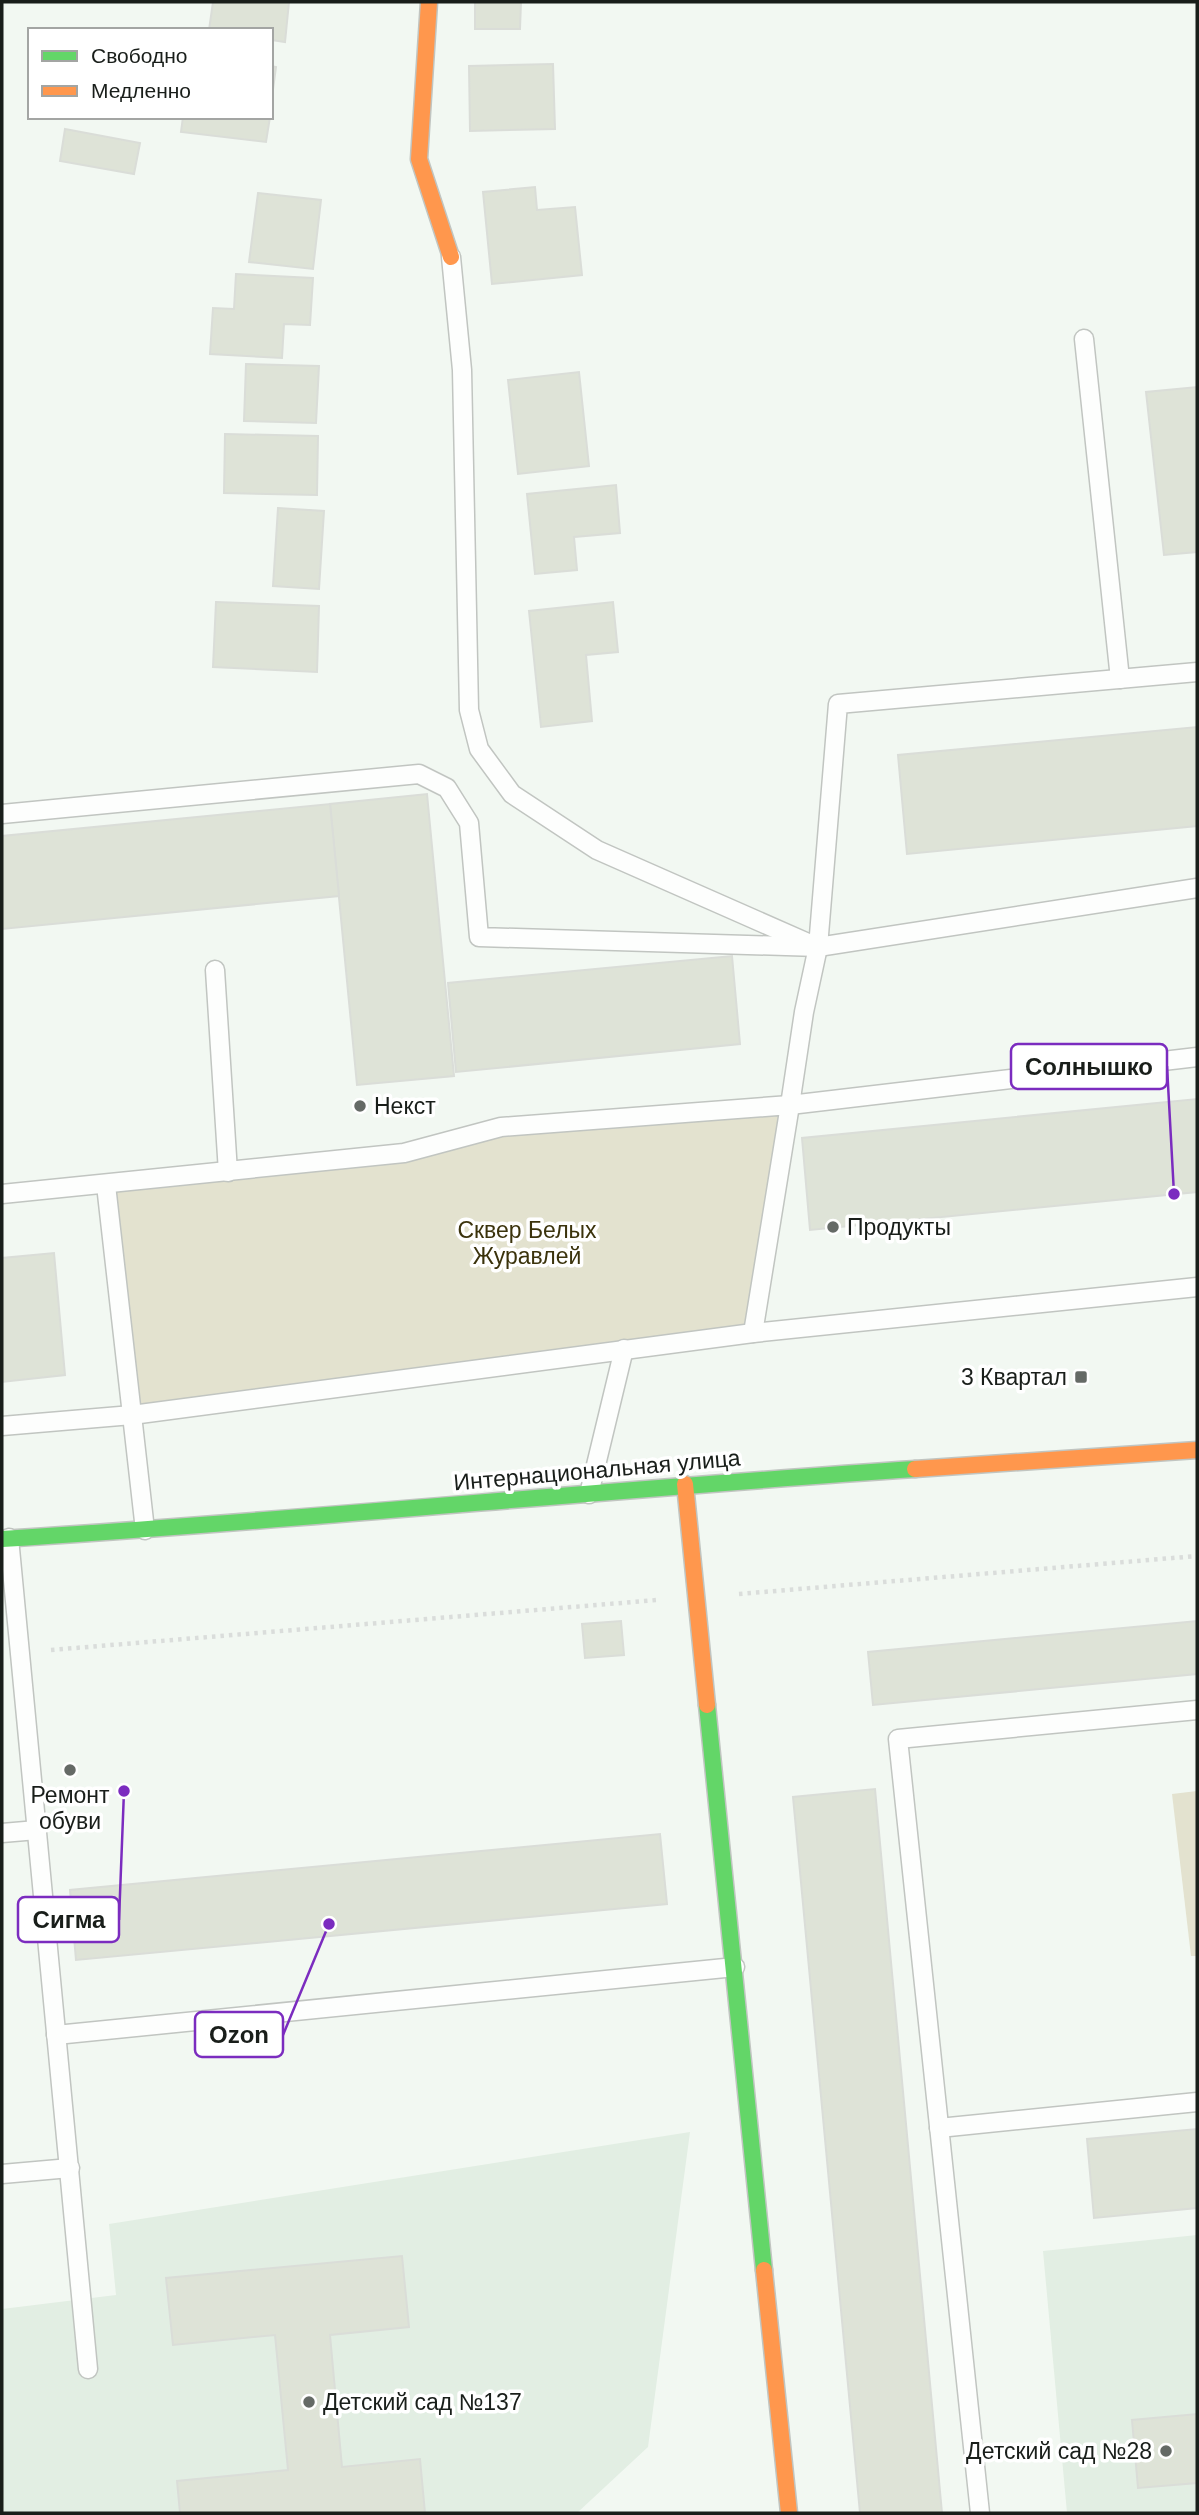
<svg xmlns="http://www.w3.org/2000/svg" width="1199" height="2515" viewBox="0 0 1199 2515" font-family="Arial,sans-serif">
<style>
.built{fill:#e2eee3}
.green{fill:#e3e2cf}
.building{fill:#dee3d7;stroke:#daddd8;stroke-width:2}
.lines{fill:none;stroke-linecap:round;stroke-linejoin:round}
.lane-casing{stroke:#c1c5c1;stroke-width:21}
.fast-casing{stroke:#c1c5c1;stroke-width:19}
.slow-casing{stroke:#c1c5c1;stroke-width:19}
.path{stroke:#dadddb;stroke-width:4.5;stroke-dasharray:3.5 5;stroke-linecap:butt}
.lane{stroke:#fdfefd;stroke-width:18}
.fast{stroke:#63d668;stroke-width:16}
.slow{stroke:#ff974d;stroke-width:16}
.poi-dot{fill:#656a66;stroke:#fff;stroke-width:2.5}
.labels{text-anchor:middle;stroke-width:7;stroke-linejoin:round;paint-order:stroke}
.poi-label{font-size:23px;fill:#191e1a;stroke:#fff;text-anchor:start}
.park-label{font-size:23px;fill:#3b330c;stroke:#fff}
.street-label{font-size:23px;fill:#191e1a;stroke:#fff}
.leader{fill:none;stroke:#7b2cbf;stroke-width:2.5}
.callout-dot{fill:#7b2cbf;stroke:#fff;stroke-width:2.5}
.callout{fill:#fff;stroke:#7b2cbf;stroke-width:2.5}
.callout-label{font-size:24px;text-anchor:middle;font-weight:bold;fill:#191e1a}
</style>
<rect width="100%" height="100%" fill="#f2f8f2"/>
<g class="built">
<polygon points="690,2132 648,2447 577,2513 2,2513 2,2309 116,2295 109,2224"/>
<polygon points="1197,2235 1197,2513 1067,2513 1043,2251"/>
</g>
<g class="green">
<polygon points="790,1105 753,1333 132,1415 106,1185 404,1153 501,1127"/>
<polygon points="1197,1791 1197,1956 1191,1956 1172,1794"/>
</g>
<g class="building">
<polygon points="213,2 289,2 285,42 271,40 271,30 209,30"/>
<polygon points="475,2 521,2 520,29 475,29"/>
<polygon points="553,64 555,129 470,131 469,66"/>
<polygon points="271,66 276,67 271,104"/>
<polygon points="183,117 270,117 266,142 181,132"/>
<polygon points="65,129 140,143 134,174 60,161"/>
<polygon points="535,187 537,210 575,207 582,275 492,284 483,192"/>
<polygon points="258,193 321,200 313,269 249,262"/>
<polygon points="236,274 313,278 310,325 284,324 282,358 210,354 213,308 234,309"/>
<polygon points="246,364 319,366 316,423 244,421"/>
<polygon points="579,372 589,466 518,474 508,380"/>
<polygon points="1197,387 1197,552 1164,555 1146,392"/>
<polygon points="225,434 318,436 317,495 224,493"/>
<polygon points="616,485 620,533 574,537 577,570 535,574 527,494"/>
<polygon points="278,508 324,511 319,589 273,586"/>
<polygon points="216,602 319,606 317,672 213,667"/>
<polygon points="613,602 618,652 586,655 592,721 541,727 529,611"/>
<polygon points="1197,727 1197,826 907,854 898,755"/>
<polygon points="427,794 454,1076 357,1085 330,804"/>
<polygon points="330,804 339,896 2,929 2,836"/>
<polygon points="732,956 740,1044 456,1072 448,983"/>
<polygon points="1197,1099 1197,1192 810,1230 802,1138"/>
<polygon points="54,1253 65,1375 2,1382 2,1258"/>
<polygon points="621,1621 624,1655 585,1658 582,1624"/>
<polygon points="1197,1621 1197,1674 873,1705 868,1652"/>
<polygon points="875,1789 942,2513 860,2513 793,1797"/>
<polygon points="660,1834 667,1904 76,1960 70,1890"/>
<polygon points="1197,2129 1197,2208 1094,2218 1087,2139"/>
<polygon points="402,2256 409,2327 330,2335 342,2467 420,2459 425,2513 180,2513 177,2481 288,2470 275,2335 173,2345 166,2278"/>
<polygon points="1197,2414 1197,2483 1138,2488 1132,2420"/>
</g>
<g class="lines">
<g class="lane-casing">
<g id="lane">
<polyline points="451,257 462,370 469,710 479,749 512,794 597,850 808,943"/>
<polyline points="1084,339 1120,679"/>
<polyline points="1197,672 838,704 818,947 804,1012 790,1105 1197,1057"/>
<polyline points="2,814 419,774 447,788 469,823 479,937 818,947 1197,888"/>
<polyline points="215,970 228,1172"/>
<polyline points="106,1185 145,1530"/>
<polyline points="2,1194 404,1153 501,1127 790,1105 753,1333"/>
<polyline points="2,1426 132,1415 753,1333 1197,1287"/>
<polyline points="589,1494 624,1349"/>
<polyline points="9,1538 88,2369"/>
<polyline points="2,1833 37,1830"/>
<polyline points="56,2035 735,1967"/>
<polyline points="939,2128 1197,2102"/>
<polyline points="2,2174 70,2168"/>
<polyline points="980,2513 898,1739 1197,1710"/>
</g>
</g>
<g class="fast-casing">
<g id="fast">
<path d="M2,1539c305,-19 609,-50 913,-70"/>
<polyline points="707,1705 764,2270"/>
</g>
</g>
<g class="slow-casing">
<g id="slow">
<polyline points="429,2 419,159 451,257"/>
<polyline points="915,1469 1197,1450"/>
<polyline points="685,1484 707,1705"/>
<polyline points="764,2270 789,2513"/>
</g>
</g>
<g class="path">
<polyline points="739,1594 1197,1556"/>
<polyline points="51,1650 657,1600"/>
</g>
<use href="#lane" class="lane"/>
<use href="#fast" class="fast"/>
<use href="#slow" class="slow"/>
</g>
<g class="poi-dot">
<circle cx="360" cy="1106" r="7"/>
<circle cx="833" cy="1227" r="7"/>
<rect x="1074" y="1370" width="14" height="14" rx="3.5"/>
<circle cx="70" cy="1770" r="7"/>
<circle cx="309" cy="2402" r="7"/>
<circle cx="1166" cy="2451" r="7"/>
</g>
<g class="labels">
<g class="poi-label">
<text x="374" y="1114">Некст</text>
<text x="847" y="1235">Продукты</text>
<text x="1067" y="1385" text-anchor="end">3 Квартал</text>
<text x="70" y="1803" text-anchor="middle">Ремонт<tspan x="70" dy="26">обуви</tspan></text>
<text x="323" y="2410">Детский сад №137</text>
<text x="1152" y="2459" text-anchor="end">Детский сад №28</text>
</g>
<g class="park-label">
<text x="527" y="1238">Сквер Белых<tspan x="527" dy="26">Журавлей</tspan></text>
</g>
<g class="street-label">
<text transform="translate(597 1470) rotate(-5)" y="8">Интернациональная улица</text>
</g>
</g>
<path class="leader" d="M1174 1194L1167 1066M124 1791L119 1920M329 1924L283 2035"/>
<g class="callout-dot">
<circle cx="1174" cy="1194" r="7"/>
<circle cx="124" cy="1791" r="7"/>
<circle cx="329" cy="1924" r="7"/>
</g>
<g class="callout">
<rect x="1011" y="1044" width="156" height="45" rx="7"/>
<rect x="18" y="1897" width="101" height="45" rx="7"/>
<rect x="195" y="2012" width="88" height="45" rx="7"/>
</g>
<g class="callout-label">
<text x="1089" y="1075">Солнышко</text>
<text x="69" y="1928">Сигма</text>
<text x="239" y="2043">Ozon</text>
</g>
<rect width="1199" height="2515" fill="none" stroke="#191e1a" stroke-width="7"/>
<rect x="28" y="28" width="245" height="91" fill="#ffffff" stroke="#a3a5a3" stroke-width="2"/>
<rect x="42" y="51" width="35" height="10" fill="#63d668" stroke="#a3a5a3" stroke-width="2"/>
<text x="91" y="63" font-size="21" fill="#191e1a">Свободно</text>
<rect x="42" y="86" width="35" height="10" fill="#ff974d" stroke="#a3a5a3" stroke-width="2"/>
<text x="91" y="98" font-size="21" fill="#191e1a">Медленно</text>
</svg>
